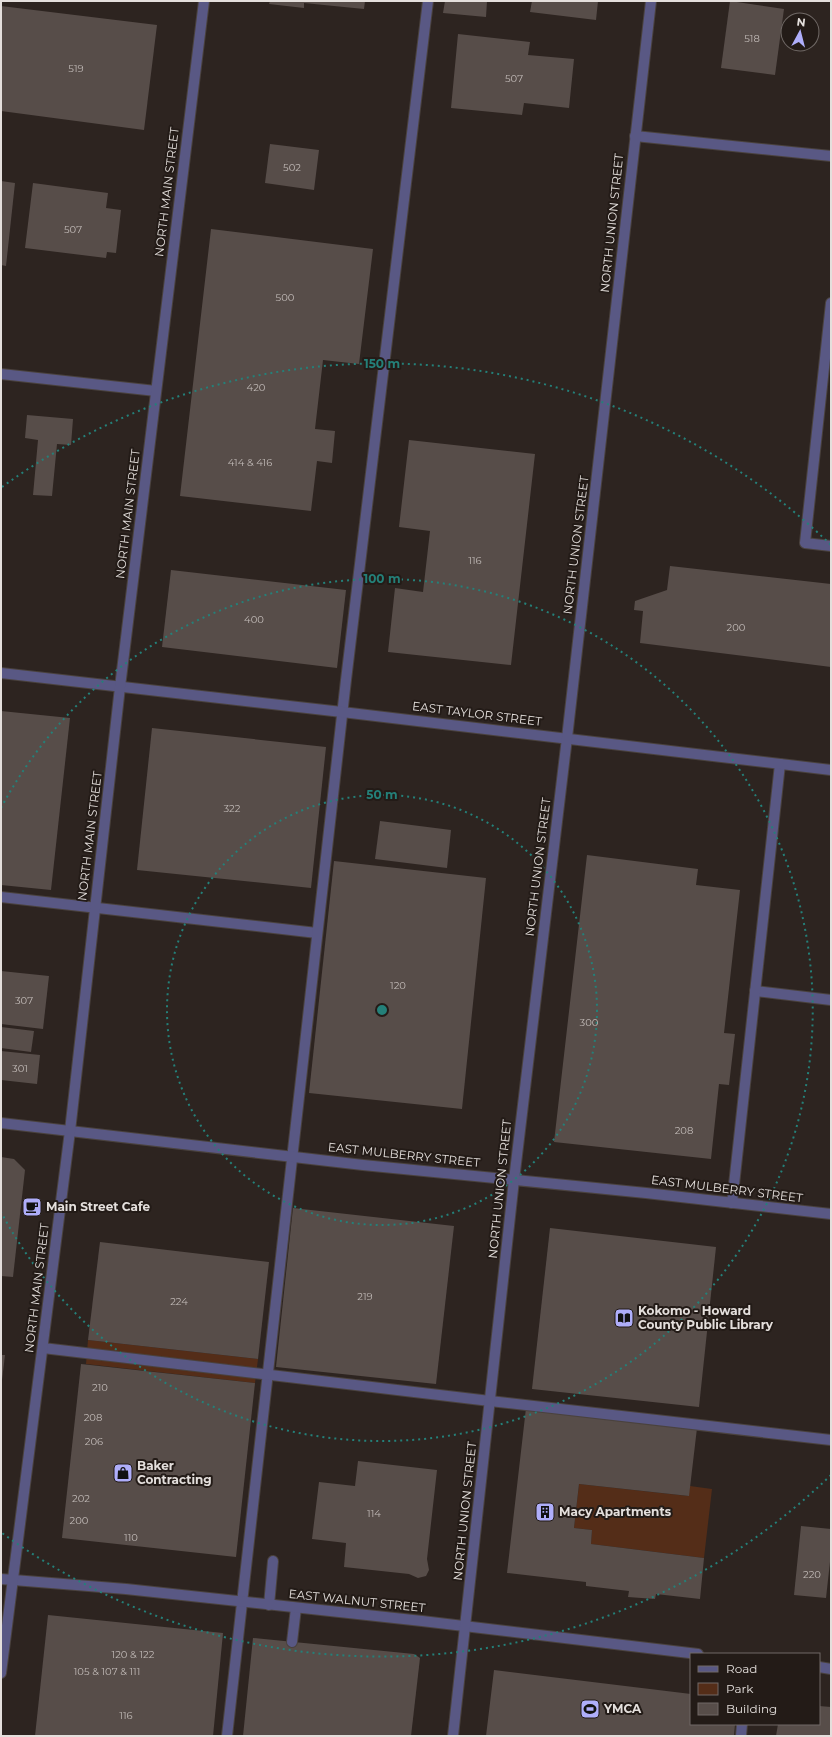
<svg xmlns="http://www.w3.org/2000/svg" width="832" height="1737" viewBox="0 0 832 1737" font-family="Montserrat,sans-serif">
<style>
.green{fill:#542d18}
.building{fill:#574d49}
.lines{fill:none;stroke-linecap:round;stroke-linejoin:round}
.service-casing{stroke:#4a423e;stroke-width:12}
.pedestrian-casing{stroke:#4a423e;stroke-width:12}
.minor-casing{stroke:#4a423e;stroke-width:12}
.service{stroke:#595884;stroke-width:10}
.pedestrian{stroke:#595884;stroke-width:10}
.minor{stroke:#595884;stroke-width:10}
.ring{fill:none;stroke:#248079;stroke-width:2;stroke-dasharray:2 4}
.labels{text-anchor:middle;stroke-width:4;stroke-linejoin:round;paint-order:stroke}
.number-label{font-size:10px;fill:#c1bab7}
.street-label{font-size:12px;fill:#e4dfdc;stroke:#231b17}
.poi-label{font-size:12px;font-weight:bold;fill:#e4dfdc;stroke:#231b17;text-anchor:start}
.centre{fill:#248079;stroke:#231b17;stroke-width:2}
.ring-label{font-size:12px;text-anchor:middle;font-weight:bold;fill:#248079;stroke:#231b17;stroke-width:4;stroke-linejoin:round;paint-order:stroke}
</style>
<rect width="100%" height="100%" fill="#2d2420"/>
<g class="green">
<polygon points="88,1340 258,1359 255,1383 86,1364"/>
<polygon points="579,1484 688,1496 690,1486 712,1489 704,1558 591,1544 592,1530 574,1528"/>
</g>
<g class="building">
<polygon points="270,1 365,1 364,9 304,3 304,8 269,4"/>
<polygon points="445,1 487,1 486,17 443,13"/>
<polygon points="532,1 598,1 596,20 530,12"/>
<polygon points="730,1 784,9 775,75 721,68"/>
<polygon points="1,6 157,25 144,130 1,111"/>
<polygon points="458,34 530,42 528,55 574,59 569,108 524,103 522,115 451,108"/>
<polygon points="270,144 319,150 314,190 265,183"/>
<polygon points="1,181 15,183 6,266 1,265"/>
<polygon points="33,183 108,193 106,208 121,210 116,253 107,252 106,258 25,248"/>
<polygon points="211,229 373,249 359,364 323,360 315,429 335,431 332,463 317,461 311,511 180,496"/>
<polygon points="27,415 73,419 71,445 57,444 52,496 33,495 38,440 25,438"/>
<polygon points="409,440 535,454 511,665 388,652 395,588 423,592 430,531 399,527"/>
<polygon points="670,566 831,584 831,667 640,643 643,611 634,610 635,601 667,590"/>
<polygon points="171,570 346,590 337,668 162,647"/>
<polygon points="1,711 70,718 51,890 1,885"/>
<polygon points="152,728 326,747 311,888 137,870"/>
<polygon points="380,821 451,830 447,868 375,859"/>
<polygon points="587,855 698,869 696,885 740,890 724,1033 735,1034 729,1085 719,1084 711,1159 554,1142"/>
<polygon points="334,861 486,878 462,1109 309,1093"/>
<polygon points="1,971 49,976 43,1029 1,1024"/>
<polygon points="1,1027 34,1031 31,1052 1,1048"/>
<polygon points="1,1051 40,1055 37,1084 1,1080"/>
<polygon points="1,1157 14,1159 25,1170 13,1277 1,1276"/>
<polygon points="293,1208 454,1226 436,1384 276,1367"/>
<polygon points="550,1228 716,1247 699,1407 532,1389"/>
<polygon points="100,1242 269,1262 258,1359 88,1340"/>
<polygon points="1,1355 5,1355 2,1380 1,1380"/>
<polygon points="81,1364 255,1383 236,1557 62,1538"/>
<polygon points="526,1408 697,1428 689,1496 579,1484 574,1528 592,1530 591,1544 704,1558 700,1599 656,1594 655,1599 628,1597 629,1591 586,1586 586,1582 507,1573"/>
<polygon points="358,1461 437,1470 427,1559 429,1570 426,1576 418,1578 409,1574 344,1567 346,1543 312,1539 319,1482 355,1486"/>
<polygon points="801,1526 831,1529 831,1553 826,1598 794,1595"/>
<polygon points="48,1615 223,1633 213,1736 35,1736"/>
<polygon points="253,1638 414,1654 420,1658 411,1736 243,1736"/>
<polygon points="494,1670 691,1694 691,1724 735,1724 734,1736 486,1736"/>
<polygon points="819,1706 831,1707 831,1736 776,1736 778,1724 819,1724"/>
</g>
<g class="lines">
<g class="service-casing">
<g id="service">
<polyline points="635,136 831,156"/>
<polyline points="831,303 805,543 831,546"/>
<polyline points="1,897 317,933"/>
<polyline points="755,991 831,1000"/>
<polyline points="732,1203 780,764"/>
<polyline points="490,1401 831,1440"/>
<polyline points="269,1605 273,1561"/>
<polyline points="292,1642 296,1608"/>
<polyline points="227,1736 346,680 428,1"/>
<polyline points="741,1736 742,1724"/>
</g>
</g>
<g class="pedestrian-casing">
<polyline id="pedestrian" points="43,1348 490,1401"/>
</g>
<g class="minor-casing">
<g id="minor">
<polyline points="1,374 156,391"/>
<polyline points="1,673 342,712 831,770"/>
<polyline points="1,1123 363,1165 646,1193 831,1214"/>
<polyline points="1,1579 126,1589 422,1621 698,1654"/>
<polyline points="819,1667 831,1669"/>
<polyline points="1,1673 70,1131 120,687 204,1"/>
<polyline points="453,1736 514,1180 567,738 651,1"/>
</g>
</g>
<use href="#service" class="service"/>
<use href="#pedestrian" class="pedestrian"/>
<use href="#minor" class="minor"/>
</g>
<g class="ring">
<circle cx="382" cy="1010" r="215"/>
<path d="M1 808A431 431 0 1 1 1 1212"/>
<path d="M831 1475A646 646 0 0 1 2 1533M2 487A646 646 0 0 1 831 545"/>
</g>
<defs>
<g id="cafe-square" transform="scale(1)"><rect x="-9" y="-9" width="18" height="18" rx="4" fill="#afaefa" stroke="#231b17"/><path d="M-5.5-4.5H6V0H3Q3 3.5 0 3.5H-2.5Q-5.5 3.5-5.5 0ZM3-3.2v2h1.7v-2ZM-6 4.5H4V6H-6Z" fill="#111"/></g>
<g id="library-square" transform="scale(1)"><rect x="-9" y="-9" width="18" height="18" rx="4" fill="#afaefa" stroke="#231b17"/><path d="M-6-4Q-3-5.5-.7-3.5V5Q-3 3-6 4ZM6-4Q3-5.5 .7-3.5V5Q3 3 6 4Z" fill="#111"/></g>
<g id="shop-square" transform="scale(1)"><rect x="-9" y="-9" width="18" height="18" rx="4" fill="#afaefa" stroke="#231b17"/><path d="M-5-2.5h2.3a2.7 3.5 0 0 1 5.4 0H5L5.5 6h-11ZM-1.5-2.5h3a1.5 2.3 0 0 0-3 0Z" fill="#111"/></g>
<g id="building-square" transform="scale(1)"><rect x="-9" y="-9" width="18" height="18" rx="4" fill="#afaefa" stroke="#231b17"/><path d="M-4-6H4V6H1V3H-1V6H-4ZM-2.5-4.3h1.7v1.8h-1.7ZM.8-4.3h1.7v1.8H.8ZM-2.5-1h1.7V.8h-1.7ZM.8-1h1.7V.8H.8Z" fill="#111"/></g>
<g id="stadium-square" transform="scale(1)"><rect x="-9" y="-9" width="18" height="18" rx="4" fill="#afaefa" stroke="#231b17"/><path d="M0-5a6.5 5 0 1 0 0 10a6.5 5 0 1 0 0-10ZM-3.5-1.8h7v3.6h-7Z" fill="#111"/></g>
</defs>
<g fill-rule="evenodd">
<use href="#cafe-square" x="32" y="1207"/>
<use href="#library-square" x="624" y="1318"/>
<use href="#shop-square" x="123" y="1473"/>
<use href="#building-square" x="545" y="1512"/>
<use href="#stadium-square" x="590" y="1709"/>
</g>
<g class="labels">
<g class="number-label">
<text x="752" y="42">518</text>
<text x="76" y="72">519</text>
<text x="514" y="82">507</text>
<text x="292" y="171">502</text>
<text x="73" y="233">507</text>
<text x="285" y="301">500</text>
<text x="256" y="391">420</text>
<text x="250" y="466">414 &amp; 416</text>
<text x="475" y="564">116</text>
<text x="254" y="623">400</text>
<text x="736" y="631">200</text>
<text x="232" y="812">322</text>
<text x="398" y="989">120</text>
<text x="24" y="1004">307</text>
<text x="589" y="1026">300</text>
<text x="20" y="1072">301</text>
<text x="684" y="1134">208</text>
<text x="365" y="1300">219</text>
<text x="179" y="1305">224</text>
<text x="100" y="1391">210</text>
<text x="93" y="1421">208</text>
<text x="94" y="1445">206</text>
<text x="81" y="1502">202</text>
<text x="374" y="1517">114</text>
<text x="79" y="1524">200</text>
<text x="131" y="1541">110</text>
<text x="812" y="1578">220</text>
<text x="133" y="1658">120 &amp; 122</text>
<text x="107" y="1675">105 &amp; 107 &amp; 111</text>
<text x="126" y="1719">116</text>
</g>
<g class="street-label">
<text transform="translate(167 192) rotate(-83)" y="4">NORTH MAIN STREET</text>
<text transform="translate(612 223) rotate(-84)" y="4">NORTH UNION STREET</text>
<text transform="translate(128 514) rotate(-83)" y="4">NORTH MAIN STREET</text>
<text transform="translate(576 545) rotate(-83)" y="4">NORTH UNION STREET</text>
<text transform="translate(477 714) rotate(7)" y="4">EAST TAYLOR STREET</text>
<text transform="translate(90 836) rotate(-83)" y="4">NORTH MAIN STREET</text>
<text transform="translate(538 867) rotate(-83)" y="4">NORTH UNION STREET</text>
<text transform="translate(404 1155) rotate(6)" y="4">EAST MULBERRY STREET</text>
<text transform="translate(500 1189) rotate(-84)" y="4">NORTH UNION STREET</text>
<text transform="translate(727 1189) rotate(7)" y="4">EAST MULBERRY STREET</text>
<text transform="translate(37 1288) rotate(-83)" y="4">NORTH MAIN STREET</text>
<text transform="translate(465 1511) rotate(-84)" y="4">NORTH UNION STREET</text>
<text transform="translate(357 1601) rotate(6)" y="4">EAST WALNUT STREET</text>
</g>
<g class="poi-label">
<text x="46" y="1211">Main Street Cafe</text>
<text x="638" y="1315">Kokomo - Howard<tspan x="638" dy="14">County Public Library</tspan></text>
<text x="137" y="1470">Baker<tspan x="137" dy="14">Contracting</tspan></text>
<text x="559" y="1516">Macy Apartments</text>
<text x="604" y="1713">YMCA</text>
</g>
</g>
<circle cx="382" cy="1010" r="6" class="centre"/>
<g class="ring-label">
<text x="382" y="368">150 m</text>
<text x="382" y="583">100 m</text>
<text x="382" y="799">50 m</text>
</g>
<rect width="832" height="1737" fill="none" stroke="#e4dfdc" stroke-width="4"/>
<rect x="690" y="1653" width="130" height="72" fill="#231b17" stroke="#706966"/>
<rect x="698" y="1666" width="20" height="6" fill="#595884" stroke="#706966"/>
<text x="726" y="1673" font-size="12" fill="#e4dfdc">Road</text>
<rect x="698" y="1683" width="20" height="12" fill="#542d18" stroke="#706966"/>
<text x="726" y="1693" font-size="12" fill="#e4dfdc">Park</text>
<rect x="698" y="1703" width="20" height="12" fill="#574d49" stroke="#706966"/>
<text x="726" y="1713" font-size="12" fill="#e4dfdc">Building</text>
<g transform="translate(800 32) rotate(7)"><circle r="19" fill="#231b17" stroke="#706966"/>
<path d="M0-3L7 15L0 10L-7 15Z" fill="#afaefa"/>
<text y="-6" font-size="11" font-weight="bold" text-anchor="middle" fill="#e4dfdc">N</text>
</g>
</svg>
